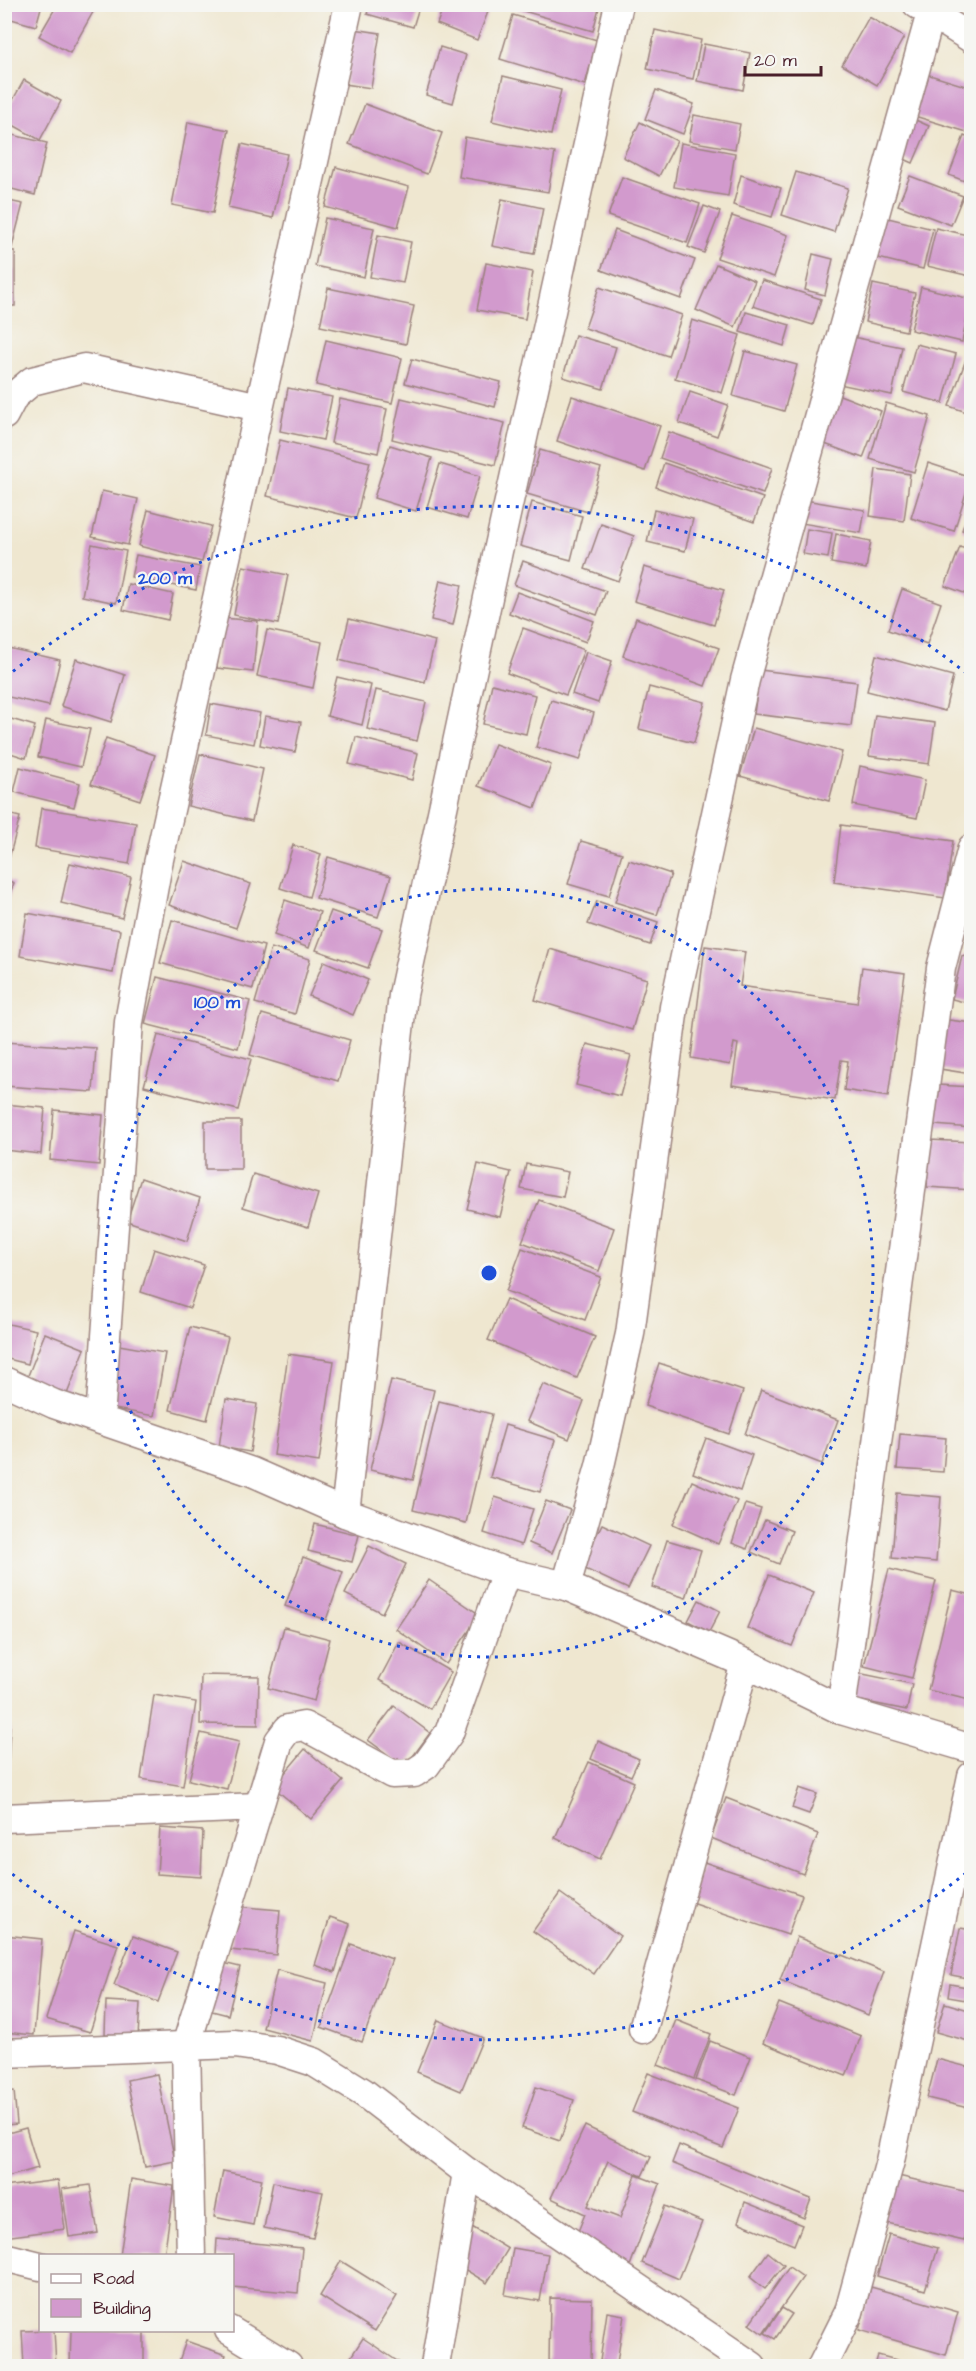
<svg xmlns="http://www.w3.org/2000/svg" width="976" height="2371" viewBox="0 0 976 2371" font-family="'Architects Daughter',sans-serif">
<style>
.building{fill:#d29acd}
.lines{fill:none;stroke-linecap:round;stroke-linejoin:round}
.street-casing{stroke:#9c837e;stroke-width:31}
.street{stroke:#fff;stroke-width:28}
.ring{fill:none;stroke:#1d4ed8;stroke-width:3;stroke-dasharray:3 6}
.centre{fill:#1d4ed8;stroke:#f6f6f2;stroke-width:3}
.ring-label{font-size:18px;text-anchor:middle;font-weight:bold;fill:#1d4ed8;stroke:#f6f6f2;stroke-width:4.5;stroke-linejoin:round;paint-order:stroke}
</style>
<rect width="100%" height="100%" fill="#f6f6f2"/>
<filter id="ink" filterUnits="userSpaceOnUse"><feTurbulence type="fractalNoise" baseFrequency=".0167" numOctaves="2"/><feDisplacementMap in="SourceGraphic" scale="12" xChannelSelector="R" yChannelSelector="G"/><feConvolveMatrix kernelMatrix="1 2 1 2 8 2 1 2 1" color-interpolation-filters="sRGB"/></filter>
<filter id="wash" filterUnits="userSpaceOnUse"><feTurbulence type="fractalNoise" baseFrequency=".008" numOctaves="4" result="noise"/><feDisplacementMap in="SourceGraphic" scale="24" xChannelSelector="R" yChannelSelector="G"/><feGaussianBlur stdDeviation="1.35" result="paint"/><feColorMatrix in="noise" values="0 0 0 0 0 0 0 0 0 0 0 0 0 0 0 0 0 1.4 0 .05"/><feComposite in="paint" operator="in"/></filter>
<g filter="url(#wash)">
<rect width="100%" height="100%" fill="#efe7d0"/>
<g id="blocks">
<g class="building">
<polygon points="4,4 42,4 36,26 4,17"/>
<polygon points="370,4 420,4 413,27 367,14"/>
<polygon points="444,4 491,4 477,40 437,24"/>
<polygon points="514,4 600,4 593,31 513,8"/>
<polygon points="57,5 97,5 70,53 39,36"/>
<polygon points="513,15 597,40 585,85 500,59"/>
<polygon points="869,17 904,37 877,85 842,65"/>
<polygon points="354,29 380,33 371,88 345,84"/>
<polygon points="655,30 701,40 693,79 647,69"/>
<polygon points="704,44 750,53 743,90 697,81"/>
<polygon points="440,47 466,55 453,103 426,95"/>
<polygon points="920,72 972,88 972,118 967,132 908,114"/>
<polygon points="503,76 561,90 551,135 492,121"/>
<polygon points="24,80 61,101 40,140 4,120 4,116"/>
<polygon points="656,90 694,104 683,134 645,119"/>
<polygon points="365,104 442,133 427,174 349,144"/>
<polygon points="694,115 740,124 735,149 689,141"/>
<polygon points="911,118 929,126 913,163 895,155"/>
<polygon points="188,122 229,130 213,213 172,205"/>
<polygon points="640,122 677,141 659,176 623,157"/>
<polygon points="4,133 47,143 35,195 4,187"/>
<polygon points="964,136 972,139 972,184 949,175"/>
<polygon points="465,137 555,153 548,192 459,177"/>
<polygon points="681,143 735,153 728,196 674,187"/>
<polygon points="242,144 287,154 273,218 228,208"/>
<polygon points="336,167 409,187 398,227 325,207"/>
<polygon points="796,172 848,188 834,232 782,215"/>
<polygon points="741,175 781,188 772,217 733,205"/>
<polygon points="910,176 963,196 951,225 898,205"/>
<polygon points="622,177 700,204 687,243 608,216"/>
<polygon points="502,199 543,208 534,254 492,246"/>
<polygon points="4,200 23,204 12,247 4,245"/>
<polygon points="704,206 720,212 704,253 688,247"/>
<polygon points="732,216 788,235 774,277 717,258"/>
<polygon points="880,216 933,229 923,269 870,256"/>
<polygon points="325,218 374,228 364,277 315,266"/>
<polygon points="936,228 972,236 970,276 927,266"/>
<polygon points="615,230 695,260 681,299 601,270"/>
<polygon points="378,235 411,242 403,283 370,277"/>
<rect x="4" y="251" width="11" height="55"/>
<polygon points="813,254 833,259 825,295 805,290"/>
<polygon points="486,263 533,272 525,319 477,310"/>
<polygon points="716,264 755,281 735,327 696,310"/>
<polygon points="762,280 821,299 813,325 753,306"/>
<polygon points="873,284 915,293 906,331 865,322"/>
<polygon points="599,287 682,315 668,356 585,328"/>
<polygon points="921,287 971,299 962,342 911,330"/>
<polygon points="328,288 414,306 406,344 320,326"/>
<polygon points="746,312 790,325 784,346 740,332"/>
<polygon points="692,320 740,335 722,393 675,378"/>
<polygon points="575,335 616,347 603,389 563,377"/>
<polygon points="848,336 902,347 892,395 839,384"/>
<polygon points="326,340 402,358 392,403 316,385"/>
<polygon points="916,344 956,354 943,403 903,392"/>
<polygon points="745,351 797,365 784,411 733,396"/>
<polygon points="968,354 972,355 972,414 949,406"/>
<polygon points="412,359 501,382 495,407 405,383"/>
<polygon points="288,388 332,397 323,440 280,431"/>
<polygon points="690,392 728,405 717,436 679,423"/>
<polygon points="832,392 881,411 863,458 814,440"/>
<polygon points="572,396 660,426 645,471 557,441"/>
<polygon points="401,398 505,423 495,465 392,439"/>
<polygon points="340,399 387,409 378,453 331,443"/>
<polygon points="886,403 930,416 914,472 870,459"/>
<polygon points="669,432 772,468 763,494 660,458"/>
<polygon points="280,440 370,462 356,518 267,496"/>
<polygon points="390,445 432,458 416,511 374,498"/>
<polygon points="540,450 601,468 588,512 527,494"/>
<polygon points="664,463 763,498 754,522 656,487"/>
<polygon points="928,463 971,477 954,531 911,518"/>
<polygon points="440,464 480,476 467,519 427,507"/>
<polygon points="876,469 910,474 904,521 870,516"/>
<polygon points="102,491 138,499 128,545 92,537"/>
<polygon points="805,500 865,510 861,533 801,523"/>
<polygon points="532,502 582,516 571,560 520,546"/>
<polygon points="971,505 972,505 972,534 962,530"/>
<polygon points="148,510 211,526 202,562 139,546"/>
<polygon points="654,510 693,519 685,551 647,542"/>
<polygon points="601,524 634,536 618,581 585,569"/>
<polygon points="807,529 832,533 828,558 803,554"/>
<polygon points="836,534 871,541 866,569 831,563"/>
<polygon points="92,544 126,551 116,603 82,596"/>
<polygon points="960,547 972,551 972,596 945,586"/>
<polygon points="136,555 200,567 196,590 131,577"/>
<polygon points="523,561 606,591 597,615 514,585"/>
<polygon points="243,566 288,575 278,624 234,615"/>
<polygon points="644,567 724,590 714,625 634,601"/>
<polygon points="440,580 462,585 453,625 431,620"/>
<polygon points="128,584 173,594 168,620 123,610"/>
<polygon points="902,589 941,603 927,644 888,630"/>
<polygon points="517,592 594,621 586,642 509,613"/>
<polygon points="222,618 258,621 253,672 217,668"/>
<polygon points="636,618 719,648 705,686 623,656"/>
<polygon points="349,619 435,641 425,682 339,660"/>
<polygon points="523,628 584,650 566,695 507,673"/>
<polygon points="267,630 322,642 313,688 257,676"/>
<polygon points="4,647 60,660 49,706 4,696"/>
<polygon points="586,652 612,661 598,703 572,694"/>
<polygon points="876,655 953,676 945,711 867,691"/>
<polygon points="76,659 125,675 111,722 61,706"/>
<polygon points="760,670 857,682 851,726 754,714"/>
<polygon points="337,677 371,685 362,725 327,716"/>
<polygon points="492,684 535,695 526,734 483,724"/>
<polygon points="649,687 705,702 694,743 639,729"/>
<polygon points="376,690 426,702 417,741 367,729"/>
<polygon points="551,700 594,713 580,760 536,747"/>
<polygon points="211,704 260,713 254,744 206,735"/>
<polygon points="875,715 935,723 929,764 869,756"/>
<polygon points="265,716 301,722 295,752 260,745"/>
<polygon points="4,717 35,726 26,758 4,751"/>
<polygon points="46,720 90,729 81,767 38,757"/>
<polygon points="754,728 842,752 829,801 740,776"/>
<polygon points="356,737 418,753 412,780 349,764"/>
<polygon points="106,738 155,755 140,800 91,784"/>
<polygon points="495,744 551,765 535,808 478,786"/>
<polygon points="200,754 263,769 252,821 188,806"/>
<polygon points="860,766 925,780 917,818 853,805"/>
<polygon points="20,767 80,783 74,807 14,792"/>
<polygon points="41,808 136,823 129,864 35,848"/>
<polygon points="4,813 20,817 8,862 4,861"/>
<polygon points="841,825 953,841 945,898 834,882"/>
<polygon points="581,841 622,853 609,896 568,884"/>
<polygon points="293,845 321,854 309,897 280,888"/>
<polygon points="328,857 391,876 378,917 316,898"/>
<polygon points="629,860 671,874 657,915 615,902"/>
<polygon points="184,861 251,884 236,928 169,905"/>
<polygon points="70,863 131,877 122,918 61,903"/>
<polygon points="4,879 14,883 5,906 4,906"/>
<polygon points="285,900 320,912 309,948 274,935"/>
<polygon points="597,901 658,922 650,945 588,924"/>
<polygon points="331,911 382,929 368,968 316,950"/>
<polygon points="27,913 120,930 113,973 20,956"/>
<polygon points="172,920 264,946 253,989 160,963"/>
<polygon points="705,946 745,952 740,986 857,1003 862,967 905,973 888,1097 844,1090 848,1061 841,1060 835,1100 732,1085 738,1044 734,1043 730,1065 691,1058"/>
<polygon points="271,948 310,959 295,1014 255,1003"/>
<polygon points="550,949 647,979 632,1030 535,1000"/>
<polygon points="962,956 972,958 972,1004 952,999"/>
<polygon points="324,961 368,980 353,1015 309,996"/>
<polygon points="157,977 250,1001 238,1048 145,1024"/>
<polygon points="262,1014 350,1040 338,1081 250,1055"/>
<polygon points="941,1019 972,1023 972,1074 934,1068"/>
<polygon points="158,1035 251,1059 238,1110 144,1086"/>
<polygon points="4,1042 96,1048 93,1092 4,1086"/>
<polygon points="587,1044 631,1055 620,1096 576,1085"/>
<polygon points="937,1085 972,1087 972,1128 934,1125"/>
<polygon points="4,1104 45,1108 41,1154 4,1150"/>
<polygon points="54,1110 103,1115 99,1165 50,1160"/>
<rect x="205" y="1121" width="36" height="48"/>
<polygon points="929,1140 972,1142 972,1190 927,1187"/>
<polygon points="478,1164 511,1172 500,1217 467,1209"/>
<polygon points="526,1164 568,1172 563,1197 521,1189"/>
<polygon points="253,1174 318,1194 308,1227 243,1207"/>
<polygon points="141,1178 200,1198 187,1241 127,1221"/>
<polygon points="539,1200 614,1228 599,1271 522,1242"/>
<polygon points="522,1248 601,1277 585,1320 506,1291"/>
<polygon points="154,1249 204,1265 190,1308 141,1292"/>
<polygon points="506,1299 595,1337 577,1378 488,1340"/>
<polygon points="4,1323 36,1330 28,1364 4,1358"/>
<polygon points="190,1327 228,1337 207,1420 170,1410"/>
<polygon points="45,1333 85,1349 67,1394 27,1378"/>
<polygon points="119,1345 165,1353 154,1416 109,1408"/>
<polygon points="288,1354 334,1361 319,1462 274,1455"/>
<polygon points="659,1363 743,1391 729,1434 645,1406"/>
<polygon points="391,1380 434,1390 413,1480 370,1470"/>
<polygon points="543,1384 584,1401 569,1439 527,1421"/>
<polygon points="761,1390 838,1420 822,1464 745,1434"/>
<polygon points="226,1399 257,1404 250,1452 219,1447"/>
<polygon points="439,1401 492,1414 466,1523 413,1510"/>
<polygon points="505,1425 555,1440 540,1492 490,1477"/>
<polygon points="900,1434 946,1438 943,1472 897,1469"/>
<polygon points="706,1438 752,1455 740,1491 693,1473"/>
<polygon points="692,1481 737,1501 718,1544 673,1524"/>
<polygon points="897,1493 941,1497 936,1562 892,1558"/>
<polygon points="495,1497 533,1509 521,1545 484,1533"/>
<polygon points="546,1501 570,1510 552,1553 529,1543"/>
<polygon points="745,1504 761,1509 747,1549 732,1543"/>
<polygon points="765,1520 792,1531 779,1564 751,1552"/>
<polygon points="315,1524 359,1535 352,1562 308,1551"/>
<polygon points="602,1524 649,1546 628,1589 581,1567"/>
<polygon points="667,1540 701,1550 686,1598 652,1587"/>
<polygon points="369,1546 406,1564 382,1613 345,1594"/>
<polygon points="303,1557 343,1572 326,1620 285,1606"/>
<polygon points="889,1569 936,1581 912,1678 864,1666"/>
<polygon points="769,1575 814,1593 792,1646 747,1628"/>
<polygon points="429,1580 480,1615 446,1664 396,1629"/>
<polygon points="952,1590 972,1595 972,1690 969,1700 928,1690"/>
<polygon points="699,1600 720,1611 709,1632 688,1621"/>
<polygon points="284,1627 330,1639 314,1701 268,1688"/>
<polygon points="399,1642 451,1672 430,1709 379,1680"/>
<polygon points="853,1672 912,1684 907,1710 847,1698"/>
<polygon points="201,1675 259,1676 258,1725 200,1724"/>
<polygon points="154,1695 196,1702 183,1786 141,1779"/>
<polygon points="394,1706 430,1733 405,1767 368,1740"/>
<polygon points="4,1726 10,1726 7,1787 4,1787"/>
<polygon points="201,1733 239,1742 227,1789 189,1780"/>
<polygon points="598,1741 639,1759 631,1776 591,1759"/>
<polygon points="305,1749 343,1781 311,1819 273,1787"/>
<polygon points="589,1762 634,1782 600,1859 555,1838"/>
<polygon points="799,1788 817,1794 809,1814 792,1808"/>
<polygon points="726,1798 818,1834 803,1874 711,1838"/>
<polygon points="160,1828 203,1831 201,1877 157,1874"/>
<polygon points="704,1862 802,1895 788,1935 691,1902"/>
<polygon points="560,1893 620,1936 594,1974 533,1931"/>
<polygon points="234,1906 280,1910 276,1955 230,1950"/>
<polygon points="330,1917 350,1924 335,1972 315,1965"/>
<polygon points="960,1928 972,1930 972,1979 951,1975"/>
<polygon points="74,1931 118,1945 90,2032 46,2019"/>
<polygon points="4,1935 42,1939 34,2035 4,2032"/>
<polygon points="133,1936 177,1952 158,2002 114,1985"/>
<polygon points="797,1937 884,1972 868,2015 780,1980"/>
<polygon points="351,1944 392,1959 362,2042 321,2027"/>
<polygon points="215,1961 240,1967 228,2015 204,2009"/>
<polygon points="277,1970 327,1983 313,2041 263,2028"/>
<polygon points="950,1984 972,1988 972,2001 948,1997"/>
<polygon points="106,2001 140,2003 138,2037 105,2034"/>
<polygon points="779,2003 861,2036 846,2076 763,2043"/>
<polygon points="945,2003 972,2011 972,2042 936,2032"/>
<polygon points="438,2020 483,2038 461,2091 417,2072"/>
<polygon points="676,2020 711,2034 694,2079 658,2065"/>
<polygon points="710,2041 751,2057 736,2095 696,2080"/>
<polygon points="937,2059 972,2068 972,2109 927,2098"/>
<polygon points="648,2073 739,2108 723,2148 632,2112"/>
<polygon points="157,2074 175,2161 145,2167 127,2080"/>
<polygon points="536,2087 574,2100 560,2141 522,2128"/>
<polygon points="14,2091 17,2124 4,2125 4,2092"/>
<polygon points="585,2126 651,2157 642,2176 608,2161 588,2206 620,2218 636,2175 660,2184 630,2266 573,2244 585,2214 551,2198"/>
<polygon points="26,2128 38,2168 4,2178 4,2134"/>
<polygon points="679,2145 811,2199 804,2218 672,2163"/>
<polygon points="223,2171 262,2179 253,2225 214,2217"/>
<polygon points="894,2175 972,2193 972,2209 964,2241 883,2222"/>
<polygon points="131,2179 174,2186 164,2256 120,2256"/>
<polygon points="58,2180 65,2229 4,2237 4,2187"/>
<polygon points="273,2182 323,2192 313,2238 264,2228"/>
<polygon points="90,2185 98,2233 69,2237 62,2189"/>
<polygon points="745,2202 802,2225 794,2245 738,2222"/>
<polygon points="665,2206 702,2222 679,2279 642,2263"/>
<polygon points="472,2227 508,2249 487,2283 456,2264"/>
<polygon points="889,2234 938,2248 925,2290 877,2276"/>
<polygon points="217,2239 302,2248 298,2293 232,2287 232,2256 216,2256"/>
<polygon points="513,2248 548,2254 540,2301 505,2295"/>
<polygon points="768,2252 784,2265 765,2289 750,2277"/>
<polygon points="341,2261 397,2296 375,2331 320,2296"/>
<polygon points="789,2267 803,2277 763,2334 749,2324"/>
<polygon points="871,2287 958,2312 946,2355 859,2330"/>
<polygon points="550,2298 592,2299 591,2366 549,2366"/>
<polygon points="782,2308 792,2314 775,2339 765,2333"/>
<polygon points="607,2312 624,2315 617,2363 600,2361"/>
<polygon points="54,2330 56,2366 24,2366 22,2331"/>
<polygon points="71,2330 144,2331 144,2366 70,2366"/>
<polygon points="363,2338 403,2365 402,2366 345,2366"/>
<polygon points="186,2341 226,2355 222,2366 194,2366 179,2361"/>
<polygon points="971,2346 972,2366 965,2366"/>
<polygon points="878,2355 919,2366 875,2366"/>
</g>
</g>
</g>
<g filter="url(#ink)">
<use href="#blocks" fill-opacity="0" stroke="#9c837e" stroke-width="1.5"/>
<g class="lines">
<g class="street-casing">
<g id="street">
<polyline points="917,4 972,39"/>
<polyline points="4,415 14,396 32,381 84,368 259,407"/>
<polyline points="4,1381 54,1404 252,1472 345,1513 506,1572 566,1586 600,1466 630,1334 674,1007 745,680 931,13"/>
<polyline points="100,1418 129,1022 158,864 349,4"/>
<polyline points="345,1513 403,995 498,551 619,4"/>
<polyline points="566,1586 745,1663 841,1710 972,1749"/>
<polyline points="841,1710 941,968 972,848"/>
<polyline points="4,1818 258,1807"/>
<polyline points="643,2029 745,1663"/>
<polyline points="4,2053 235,2044 277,2050 314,2062 364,2093 467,2172 752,2366"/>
<polyline points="191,2256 186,2046 279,1741 288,1729 304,1726 392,1774 414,1773 426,1765 449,1733 506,1572"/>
<polyline points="4,2257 40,2266"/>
<polyline points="229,2330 288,2366"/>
<polyline points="435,2366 467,2172"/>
<polyline points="822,2366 849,2312 890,2161 972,1776"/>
</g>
</g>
<use href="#street" class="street"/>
</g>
</g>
<g class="ring">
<circle cx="489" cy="1273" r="384"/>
<path d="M966 1873A767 767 0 0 1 6 1869M6 677A767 767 0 0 1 966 673"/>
</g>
<circle cx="489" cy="1273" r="9" class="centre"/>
<g class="ring-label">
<text x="165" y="584">200 m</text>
<text x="217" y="1008">100 m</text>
</g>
<rect width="976" height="2371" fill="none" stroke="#f6f6f2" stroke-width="24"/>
<rect x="39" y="2254" width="195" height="78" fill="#f6f6f2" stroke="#b1a0a2" stroke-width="1.5"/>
<rect x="51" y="2274" width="30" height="9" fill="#ffffff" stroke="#b1a0a2" stroke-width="1.5"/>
<text x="93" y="2284" font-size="18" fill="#4a1f2b">Road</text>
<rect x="51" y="2299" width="30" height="18" fill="#d29acd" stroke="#b1a0a2" stroke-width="1.5"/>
<text x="93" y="2314" font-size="18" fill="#4a1f2b">Building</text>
<path d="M745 66v9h76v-9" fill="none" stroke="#4a1f2b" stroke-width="3"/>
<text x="754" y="66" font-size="18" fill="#4a1f2b" stroke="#f6f6f2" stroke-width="4.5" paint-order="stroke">20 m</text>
</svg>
